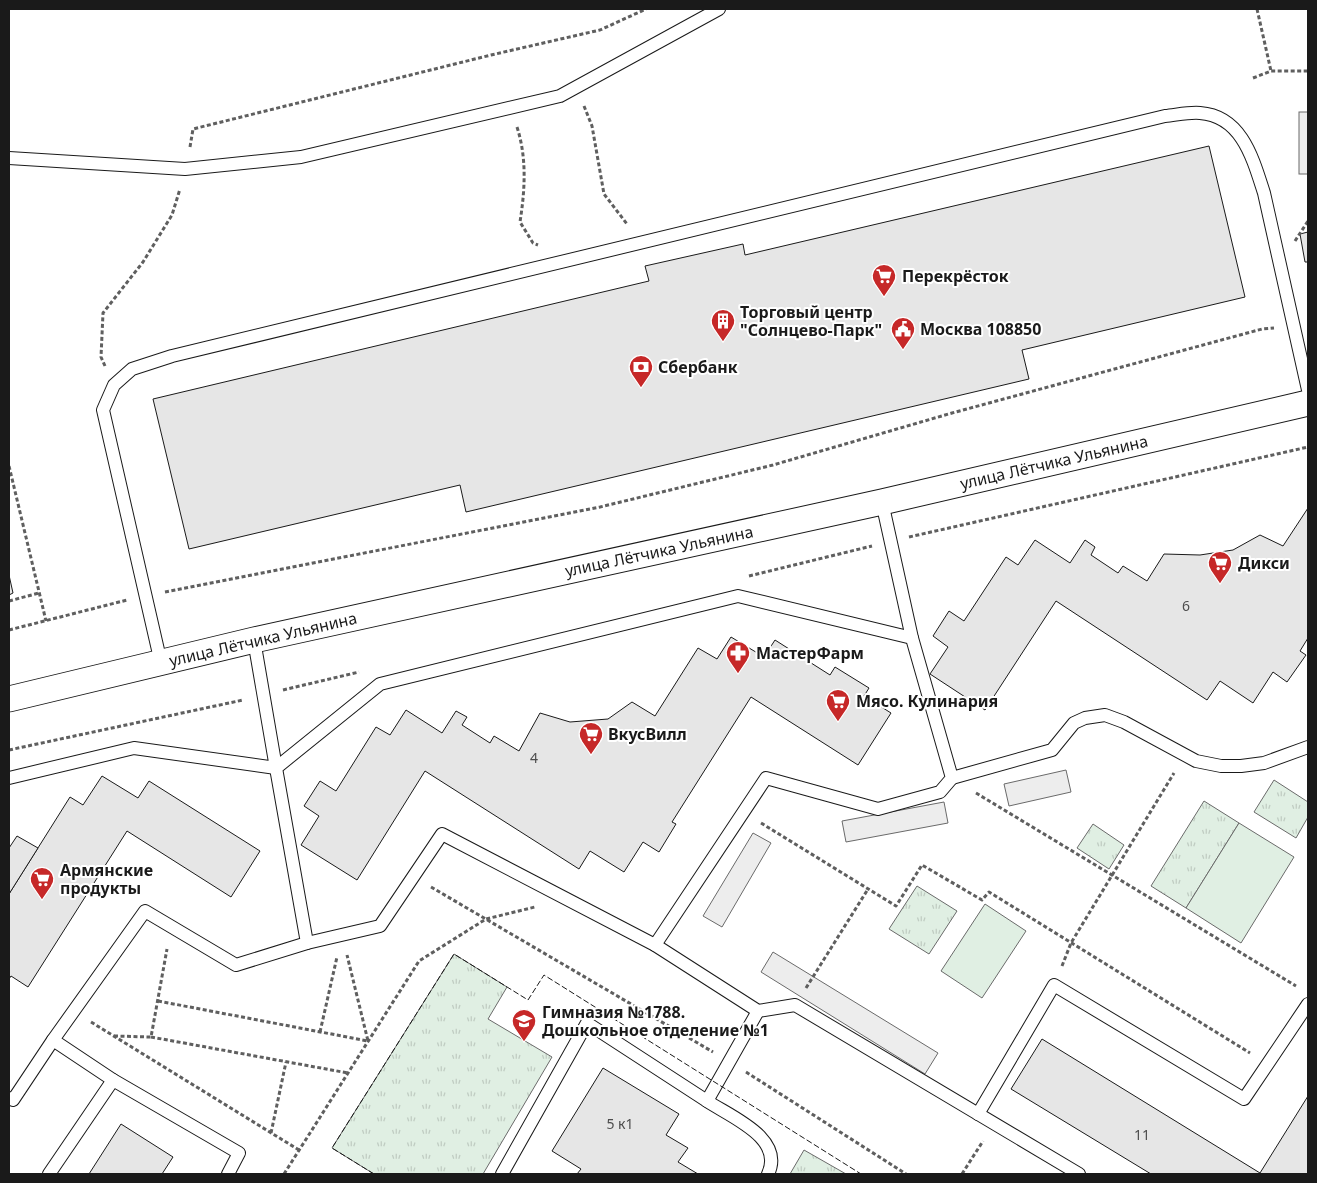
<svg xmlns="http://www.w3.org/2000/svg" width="1317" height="1183" viewBox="0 0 1317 1183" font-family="'Noto Sans',sans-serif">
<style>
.park{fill:url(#park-tufts);stroke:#6a6a6a}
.pitch{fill:#e0efe3;stroke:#6a6a6a}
.parking{fill:#ededed;stroke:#6a6a6a}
.building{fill:#e6e6e6;stroke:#1a1a1a}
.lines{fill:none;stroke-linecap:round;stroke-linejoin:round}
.lane-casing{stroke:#1a1a1a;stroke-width:14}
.street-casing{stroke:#1a1a1a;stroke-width:27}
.path{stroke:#5f5f5f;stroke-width:3;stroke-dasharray:4 2.5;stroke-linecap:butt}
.lane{stroke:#fff;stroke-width:12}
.street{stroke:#fff;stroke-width:25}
.fence{stroke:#1a1a1a;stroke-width:1;stroke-dasharray:6 2.5;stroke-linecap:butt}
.labels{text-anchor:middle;stroke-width:4;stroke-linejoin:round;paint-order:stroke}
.number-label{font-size:14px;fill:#4d4d4d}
.poi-label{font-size:16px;font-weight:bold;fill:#1a1a1a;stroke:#fff;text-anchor:start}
.street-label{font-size:16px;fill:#1a1a1a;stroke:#fff}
</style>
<defs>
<pattern id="park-tufts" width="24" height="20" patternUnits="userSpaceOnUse" patternTransform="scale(1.25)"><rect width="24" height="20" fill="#e0efe3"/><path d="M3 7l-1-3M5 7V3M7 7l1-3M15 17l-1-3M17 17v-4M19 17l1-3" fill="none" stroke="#c0ccc2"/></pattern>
</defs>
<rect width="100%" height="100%" fill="#fff"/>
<g class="park">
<polygon points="1274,780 1308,802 1308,817 1296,838 1254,812"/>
<polygon points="1204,801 1239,823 1186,908 1151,886"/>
<polygon points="1093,824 1124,845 1109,869 1077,848"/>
<polygon points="917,886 957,911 929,954 889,929"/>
<polygon points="454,954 507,987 488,1019 552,1057 483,1174 374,1174 332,1148"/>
<polygon points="804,1150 846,1174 790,1174"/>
</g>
<g class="pitch">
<polygon points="1239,823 1294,857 1241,943 1186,908"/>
<polygon points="985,904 1026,931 982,998 941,971"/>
</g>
<g class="parking">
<rect x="1299" y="112" width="9" height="62"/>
<polygon points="1066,770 1071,792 1009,806 1004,784"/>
<polygon points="944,802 948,823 846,842 842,821"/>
<polygon points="753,833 771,843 722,927 703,916"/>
<polygon points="773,952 938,1053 925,1074 761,972"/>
</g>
<g class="building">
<polygon points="1209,146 1245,297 1022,350 1029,379 466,512 460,485 189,549 153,399 649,281 645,266 743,244 745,255"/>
<polygon points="1308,232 1308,262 1305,262 1300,234"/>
<polygon points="1308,508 1308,638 1300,651 1306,655 1287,682 1273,672 1253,703 1220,681 1207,700 1056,601 985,710 930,674 948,647 933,636 949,611 964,621 1006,557 1018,565 1035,540 1070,563 1085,540 1095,547 1091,555 1118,573 1123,566 1147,581 1164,554 1200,555 1233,550 1260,535 1283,546"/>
<polygon points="9,575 13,593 9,595"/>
<polygon points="731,637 764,657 775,640 830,675 835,667 869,688 864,696 891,713 858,765 751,697 672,822 676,824 659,852 643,842 624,872 590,851 579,869 425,771 357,880 301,845 319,816 304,806 320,781 336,791 376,727 390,735 406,710 442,733 456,711 467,717 462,725 490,743 494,736 519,751 540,713 570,722 608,719 632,702 655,716 698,648 717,659"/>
<polygon points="102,776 138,798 149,781 260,851 231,897 127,831 28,987 11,976 9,979 9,894 70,797 83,805"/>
<polygon points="17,836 38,848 9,894 9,848"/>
<polygon points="1042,1039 1260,1173 1308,1096 1308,1174 1151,1174 1011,1089"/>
<polygon points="603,1068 679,1114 666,1135 688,1148 678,1162 698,1174 577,1174 581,1169 552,1151"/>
<polygon points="121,1124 173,1157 162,1174 89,1174"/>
</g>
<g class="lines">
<g class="lane-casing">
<g id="lane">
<polyline points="9,158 185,169 301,157 560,96 719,9"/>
<path d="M161,663l-58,-253 11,-25 18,-16 40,-13 993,-240c11,-1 24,-4 35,-3 42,3 53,46 64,80l44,197"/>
<polyline points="9,778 134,748 276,768 254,640"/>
<polyline points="952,778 1052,750 1074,723 1085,718 1105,715 1124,722 1196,761 1221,766 1241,766 1264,763 1308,747"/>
<polyline points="307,943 380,926 442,834 655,945 766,778 878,809 940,792 952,778 912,638"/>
<polyline points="655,945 758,1011 795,1005 1079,1174"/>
<path d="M758,1011l-51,90c24,16 78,37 61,73"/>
<polyline points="53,1040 113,1080"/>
<polyline points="9,1098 13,1100 53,1040 145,911 236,965 307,943 276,768 380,684 738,596 912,638 882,502"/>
<polyline points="978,1114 1054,985 1244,1099 1308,1004"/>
<polyline points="49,1174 113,1080 239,1153 228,1174"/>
<polyline points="502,1174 587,1023 707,1101"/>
</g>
</g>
<g class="street-casing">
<polyline id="street" points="9,699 254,640 882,502 1308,403"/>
</g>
<g class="path">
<polyline points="1257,9 1271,71"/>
<polyline points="1253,78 1271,71 1308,71"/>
<polyline points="584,106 592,126 604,194 627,224"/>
<path d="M517,127c10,31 8,63 3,95l13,21 5,2"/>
<polyline points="190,147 193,129 491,55 600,30 646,9"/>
<polyline points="1295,241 1308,221"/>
<polyline points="105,366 101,357 103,313 143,262 172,215 180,189"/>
<polyline points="9,466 46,621"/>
<polyline points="909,537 1308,447"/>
<polyline points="749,576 872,546"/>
<polyline points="165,592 600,507 773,465 952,413 1262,329 1274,328"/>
<polyline points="9,601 39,593"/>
<polyline points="9,630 127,600"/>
<polyline points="283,690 359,672"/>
<polyline points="9,750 243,700"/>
<polyline points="976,793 1296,986"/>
<polyline points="761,823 896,906 922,865 982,900 989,892 1250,1053"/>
<polyline points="431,887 713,1052"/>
<polyline points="1062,966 1071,943 1174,773"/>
<polyline points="806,988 868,889"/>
<polyline points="158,1001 368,1041 347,955"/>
<polyline points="91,1022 299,1150"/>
<polyline points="320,1032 337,957"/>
<polyline points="114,1036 151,1037 167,949"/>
<polyline points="151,1037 348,1073"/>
<polyline points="746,1072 906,1174"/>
<polyline points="271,1133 286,1062"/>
<polyline points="284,1174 419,961 486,919 535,907"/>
<polyline points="962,1174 983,1141"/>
</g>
<use href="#lane" class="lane"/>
<use href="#street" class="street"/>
<polyline class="fence" points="374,1174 332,1148 454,954 528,1000 544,975 861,1174"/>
</g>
<defs>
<g id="supermarket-pin" transform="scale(1.25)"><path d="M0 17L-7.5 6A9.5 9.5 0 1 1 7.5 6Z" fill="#c62828" stroke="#fff"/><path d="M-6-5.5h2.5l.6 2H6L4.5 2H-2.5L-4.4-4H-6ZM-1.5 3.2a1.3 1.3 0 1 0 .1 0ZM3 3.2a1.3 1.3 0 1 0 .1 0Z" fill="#fff"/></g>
<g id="building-pin" transform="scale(1.25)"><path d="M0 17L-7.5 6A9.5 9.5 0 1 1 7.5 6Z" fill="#c62828" stroke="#fff"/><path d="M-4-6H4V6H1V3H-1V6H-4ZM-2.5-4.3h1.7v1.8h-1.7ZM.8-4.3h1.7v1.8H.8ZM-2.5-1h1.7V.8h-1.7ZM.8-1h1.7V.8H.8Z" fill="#fff"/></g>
<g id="civic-pin" transform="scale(1.25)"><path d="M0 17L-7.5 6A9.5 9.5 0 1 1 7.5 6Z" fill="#c62828" stroke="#fff"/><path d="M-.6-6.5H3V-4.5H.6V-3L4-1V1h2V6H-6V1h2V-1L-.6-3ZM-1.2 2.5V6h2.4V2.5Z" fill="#fff"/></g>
<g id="bank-pin" transform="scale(1.25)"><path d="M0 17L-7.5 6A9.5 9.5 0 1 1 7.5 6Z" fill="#c62828" stroke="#fff"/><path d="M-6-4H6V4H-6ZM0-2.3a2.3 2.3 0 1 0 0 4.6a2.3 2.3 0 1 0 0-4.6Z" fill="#fff"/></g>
<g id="pharmacy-pin" transform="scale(1.25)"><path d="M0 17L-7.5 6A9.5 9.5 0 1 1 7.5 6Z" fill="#c62828" stroke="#fff"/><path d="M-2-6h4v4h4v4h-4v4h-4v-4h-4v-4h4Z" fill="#fff"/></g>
<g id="school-pin" transform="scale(1.25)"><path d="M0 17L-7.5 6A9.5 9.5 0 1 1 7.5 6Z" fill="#c62828" stroke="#fff"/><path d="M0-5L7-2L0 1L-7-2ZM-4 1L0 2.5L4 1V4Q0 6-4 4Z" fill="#fff"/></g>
</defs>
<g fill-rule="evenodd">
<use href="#supermarket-pin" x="884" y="276"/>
<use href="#building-pin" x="723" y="321"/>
<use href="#civic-pin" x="903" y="329"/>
<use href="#bank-pin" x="641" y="367"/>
<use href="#supermarket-pin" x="1220" y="563"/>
<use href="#pharmacy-pin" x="738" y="653"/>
<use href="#supermarket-pin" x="838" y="701"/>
<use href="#supermarket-pin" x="591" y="734"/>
<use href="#supermarket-pin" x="42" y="879"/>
<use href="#school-pin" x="524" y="1021"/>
</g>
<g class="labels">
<g class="number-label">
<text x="1186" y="611">6</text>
<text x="534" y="763">4</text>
<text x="620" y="1129">5 к1</text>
<text x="1142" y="1140">11</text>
</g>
<g class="poi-label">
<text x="902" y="282">Перекрёсток</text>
<text x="740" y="318">Торговый центр<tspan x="740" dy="18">"Солнцево-Парк"</tspan></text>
<text x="920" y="335">Москва 108850</text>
<text x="658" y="373">Сбербанк</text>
<text x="1238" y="569">Дикси</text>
<text x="756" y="659">МастерФарм</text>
<text x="856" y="707">Мясо. Кулинария</text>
<text x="608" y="740">ВкусВилл</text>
<text x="60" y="876">Армянские<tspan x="60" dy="18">продукты</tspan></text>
<text x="542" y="1018">Гимназия №1788.<tspan x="542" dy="18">Дошкольное отделение №1</tspan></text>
</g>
<g class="street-label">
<text transform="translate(1054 462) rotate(-13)" y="6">улица Лётчика Ульянина</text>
<text transform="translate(659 551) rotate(-12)" y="6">улица Лётчика Ульянина</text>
<text transform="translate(263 639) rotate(-13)" y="6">улица Лётчика Ульянина</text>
</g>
</g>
<rect width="1317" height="1183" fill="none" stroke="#1a1a1a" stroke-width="20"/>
</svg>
